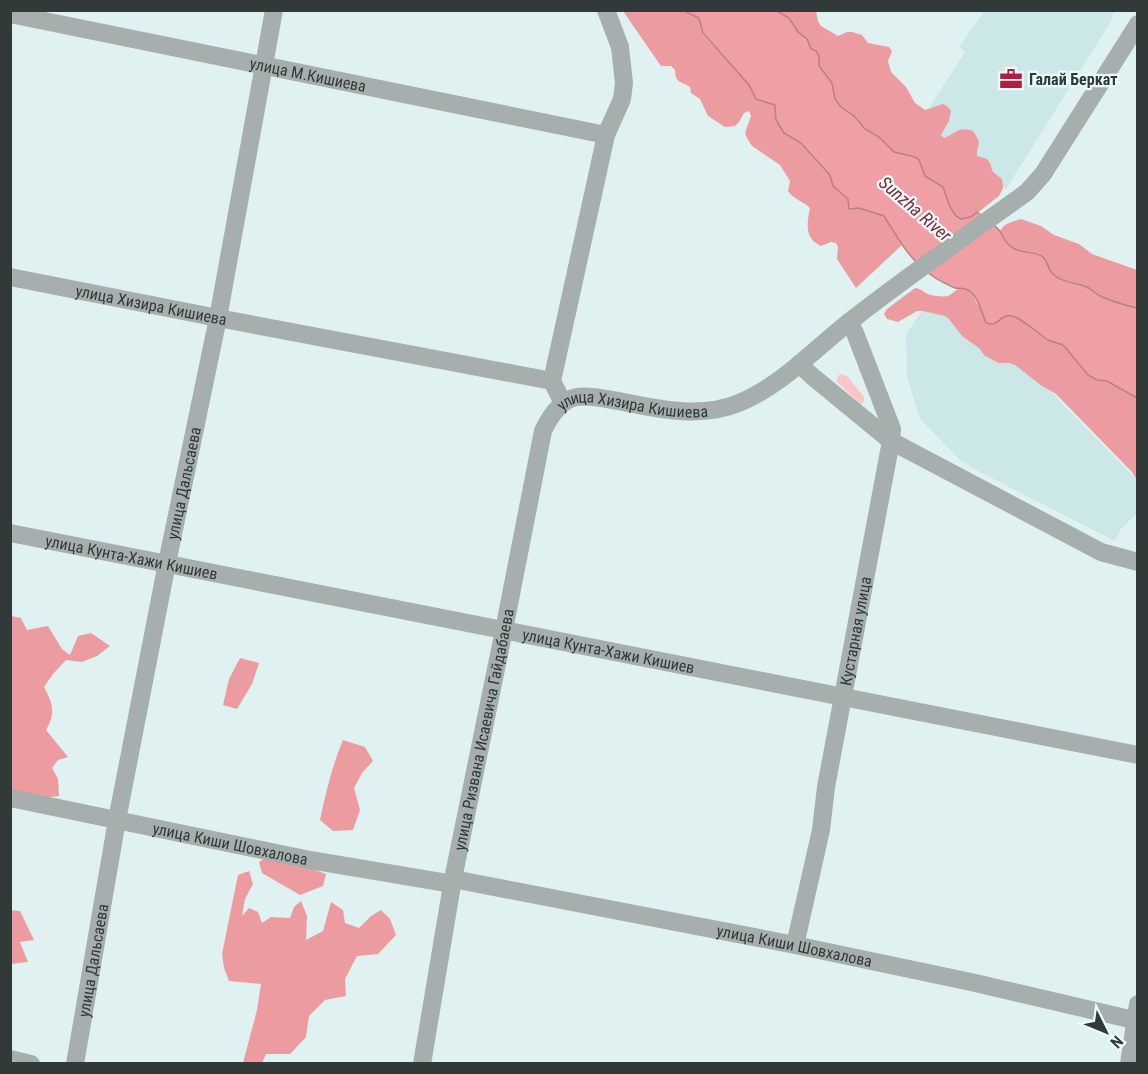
<svg xmlns="http://www.w3.org/2000/svg" width="1148" height="1074" viewBox="0 0 1148 1074" font-family="'Roboto Condensed',sans-serif">
<style>
.built{fill:#cce7e7}
.green{fill:#fbc5c7}
.forest{fill:#ec9ca1}
.water{fill:#f0a0a4;stroke:#b78184;stroke-width:1.5}
.lines{fill:none;stroke-linecap:round;stroke-linejoin:round}
.minor{stroke:#a7aeae;stroke-width:18}
.labels{text-anchor:middle;stroke-width:4.5;stroke-linejoin:round;paint-order:stroke}
.street-label{font-size:16px;fill:#323939;stroke:#ecffff}
.poi-label{font-size:16px;font-weight:bold;fill:#323939;stroke:#ecffff;text-anchor:start}
.water-label{font-size:18px;font-style:italic;fill:#842836;stroke:#ecffff}
</style>
<rect width="100%" height="100%" fill="#dff1f1"/>
<g class="built">
<polygon points="985,11 1114,11 1110,23 1006,189 913,133 965,52 959,47"/>
<polygon points="926,305 950,312 1040,381 1137,480 1137,513 1121,529 1115,541 976,470 960,460 920,419 907,377 906,334"/>
</g>
<polygon class="green" points="840,374 847,376 864,397 864,402 861,404 858,402 837,382 837,378"/>
<g class="forest">
<path d="M623,11h61l15,7 4,16 46,51 7,14 19,6 1,15 8,13 17,10 29,32 3,11 26,22 25,8 18,29 -46,43 -19,-29 1,-12 -2,-4 -5,-1 -10,4c-17,-7 -14,-24 -11,-38 -7,-7 -17,-9 -22,-17l2,-10 -10,-16 -28,-19 -5,-8 -2,-5 6,-17 -2,-5 -5,2 -5,9 -4,4 -10,1 -17,-11 -8,-17 -9,-6 -1,-6c-9,-6 -15,-4 -15,-17l-4,-4h-10z"/>
<path d="M777,11h39l2,10 3,5 17,10 9,-4h5l10,3 6,8 21,4 3,4 -4,10 3,11 15,15 9,16 10,7 18,-6 5,3 3,4 -2,10 -8,14 3,3c13,-5 14,-12 29,-7 10,15 4,11 4,25l10,3 3,4 3,9 9,7 1,9 -4,8 -27,21 -11,2 -5,-3 -6,-9 -7,-20 -18,-11 -6,-16 -4,-3 -21,-5 -15,-15 -14,-8 -11,-13 -13,-9 -6,-8 -3,-16 -13,-17v-10l-3,-5 -5,-2 -4,-10 -9,-7 -9,-14z"/>
<path d="M1021,219l20,7 13,9 25,9 13,10 45,16v38c-13,-3 -28,-7 -40,-14 -4,-2 -7,-6 -11,-8 -11,-4 -21,-4 -31,-10 -8,-6 -7,-17 -18,-22 -4,-2 -9,-1 -14,-2 -11,-2 -19,-10 -23,-21 4,-8 12,-9 21,-12z"/>
<path d="M915,288c7,1 8,4 13,6 4,2 16,3 20,2 6,-2 9,-10 17,-7 9,3 9,13 15,18 6,4 16,7 23,10 17,-6 33,18 48,24 4,2 9,2 13,4 12,9 16,26 32,34 3,2 9,1 13,3 10,4 19,11 28,16v82l-5,-8 -76,-78 -14,-8 -27,-21 -5,-2h-11l-14,-7 -6,-8 -17,-12 -13,-17 -4,-3 -22,-5h-6l-19,11 -11,-3 -3,-5 3,-5z"/>
<path d="M11,616l10,2 6,12 21,-4 14,23 8,6 8,-19 13,-3 19,13 -13,10 -15,6 -16,-2 -13,14 -9,13c9,17 12,26 2,43l22,27 -10,3 -6,8 6,11 1,17 -16,2 -32,-6z"/>
<polygon points="240,658 259,663 252,684 237,709 223,705 229,679"/>
<path d="M343,740l22,7 8,14 -11,12 -8,15 6,22 -7,20 -20,1 -13,-11c6,-28 12,-54 23,-80z"/>
<polygon points="265,858 309,864 315,870 326,874 323,886 300,895 262,873 259,862"/>
<polygon points="249,871 253,884 245,899 242,916 249,908 258,912 262,923 271,917 290,918 294,907 301,901 307,916 306,940 323,931 331,902 343,910 345,923 359,928 371,916 381,910 390,919 396,935 378,954 357,956 345,979 346,996 325,1000 309,1016 306,1037 290,1054 266,1054 262,1063 243,1063 257,1010 261,984 229,981 224,968 222,954 238,875"/>
<polygon points="10,910 20,911 34,940 20,942 28,962 11,964"/>
</g>
<path class="water" d="M684,11h93l12,7 9,14 9,7 4,10 5,2 3,5v10l13,17 3,16 6,8 13,9 11,13 14,8 15,15 21,5 4,3 6,16 18,11 7,20 6,9 5,3 10,-2 6,-5c7,6 16,11 22,18 4,5 5,11 10,15 10,10 25,5 34,12 5,5 5,12 9,16 9,10 23,9 35,14 4,2 7,5 11,8 12,6 26,10 39,13v90l-30,-17 -10,-1 -9,-5 -23,-28c-5,-5 -11,-4 -17,-7 -9,-6 -28,-23 -36,-24 -13,-2 -13,12 -26,7 -4,-10 -8,-27 -18,-33 -5,-3 -9,-1 -13,-2 -7,-3 -15,-7 -21,-11 -24,-16 -35,-37 -50,-61l-25,-8 -10,1 -1,-10 -15,-13 -3,-11 -29,-32 -17,-10 -8,-13 -1,-15 -19,-6 -7,-14 -46,-52 -4,-15z"/>
<g class="lines">
<g class="minor">
<path id="s1" d="M10,14l596,121"/>
<path id="s2" d="M10,277l208,41 334,63 11,22"/>
<polyline points="799,364 812,376 891,441 1101,552 1138,562"/>
<polyline points="552,381 606,135 622,99 624,83 620,47 606,10"/>
<path id="s3" d="M10,533l1128,222"/>
<path id="s4" d="M10,798l300,62 143,24"/>
<path id="s5" d="M453,879l342,66 176,37 163,38"/>
<path id="s6" d="M795,945l26,-115 5,-43 65,-346 1,-12 -37,-96 -6,-11"/>
<polyline points="10,1059 31,1064"/>
<path id="s7" d="M75,1064l42,-244 50,-257 51,-245 56,-308"/>
<path id="s8" d="M422,1064l31,-185 51,-249 39,-199c7,-15 17,-31 34,-34 14,-2 28,2 41,4 40,8 82,18 121,2 44,-18 77,-56 114,-84 56,-44 116,-85 174,-127l16,-18 95,-150"/>
<polyline points="1129,1064 1138,1004"/>
</g>
</g>
<defs>
<g id="office-bare" transform="scale(1.8)"><path d="M-6-3h4V-5.5h4V-3h4V5H-6ZM-1-4.5V-3h2v-1.5ZM-6 0V1H6V0Z" fill="#b11e3e" stroke="#ecffff" stroke-width="2.5" paint-order="stroke"/></g>
</defs>
<g fill-rule="evenodd">
<use href="#office-bare" x="1011" y="79"/>
</g>
<g class="labels">
<g class="street-label">
<text dy="6" stroke="none"><textPath href="#s1" startOffset="304">улица М.Кишиева</textPath></text>
<text dy="6" stroke="none"><textPath href="#s2" startOffset="144">улица Хизира Кишиева</textPath></text>
<text dy="6" stroke="none"><textPath href="#s8" startOffset="750">улица Хизира Кишиева</textPath></text>
<text dy="6" stroke="none"><textPath href="#s7" startOffset="591">улица Дальсаева</textPath></text>
<text dy="6" stroke="none"><textPath href="#s3" startOffset="124">улица Кунта-Хажи Кишиев</textPath></text>
<text dy="6" stroke="none"><textPath href="#s6" startOffset="320">Кустарная улица</textPath></text>
<text dy="6" stroke="none"><textPath href="#s3" startOffset="610">улица Кунта-Хажи Кишиев</textPath></text>
<text dy="6" stroke="none"><textPath href="#s8" startOffset="340">улица Ризвана Исаевича Гайдабаева</textPath></text>
<text dy="6" stroke="none"><textPath href="#s4" startOffset="225">улица Киши Шовхалова</textPath></text>
<text dy="6" stroke="none"><textPath href="#s5" startOffset="348">улица Киши Шовхалова</textPath></text>
<text dy="6" stroke="none"><textPath href="#s7" startOffset="105">улица Дальсаева</textPath></text>
</g>
<g class="poi-label">
<text x="1029" y="85">Галай Беркат</text>
</g>
<g class="water-label">
<text transform="translate(915 209) rotate(41)" y="6">Sunzha River</text>
</g>
</g>
<rect width="1148" height="1074" fill="none" stroke="#323939" stroke-width="24"/>
<g transform="translate(1106 1032) rotate(133)" stroke="#ecffff" stroke-width="4.5" paint-order="stroke">
<path d="M0-4.5L10 22L0 15L-10 22Z" fill="#323939"/>
<text y="-9" font-size="16" font-weight="bold" text-anchor="middle" fill="#323939">N</text>
</g>
</svg>
